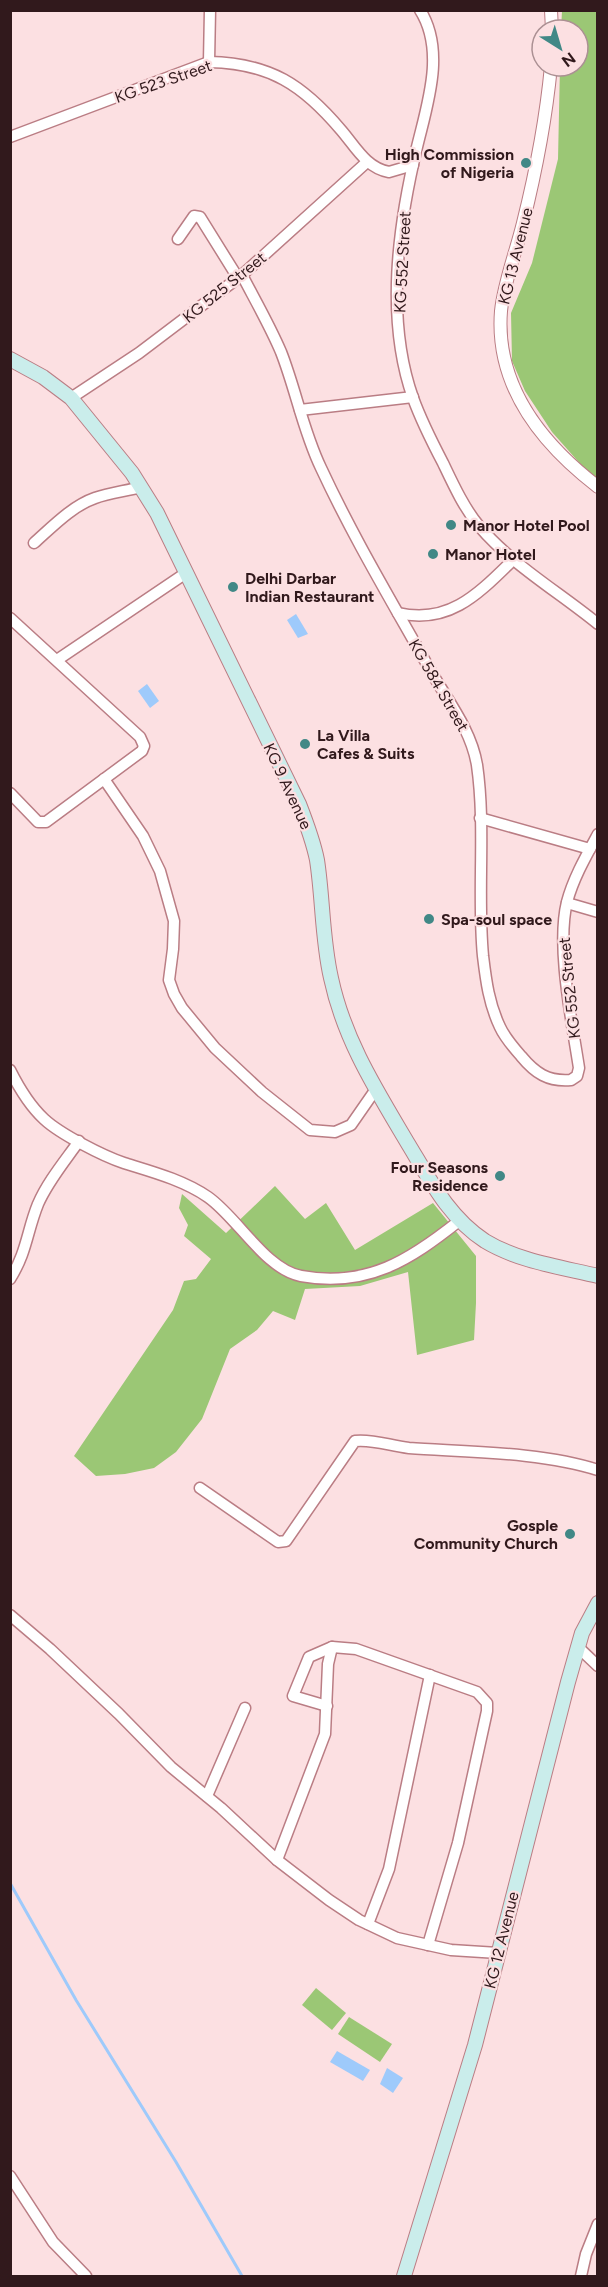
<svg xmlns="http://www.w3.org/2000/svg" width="608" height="2287" viewBox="0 0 608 2287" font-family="Figtree,sans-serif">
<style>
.green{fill:#9bc775}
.water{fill:#9ecafb}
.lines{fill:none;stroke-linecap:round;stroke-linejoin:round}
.stream{stroke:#9ecafb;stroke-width:3}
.minor-casing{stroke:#ba7d84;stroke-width:13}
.tertiary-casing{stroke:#ba7d84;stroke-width:14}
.secondary-casing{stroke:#ba7d84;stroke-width:16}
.minor{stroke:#fff;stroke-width:10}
.tertiary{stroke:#fff;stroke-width:12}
.secondary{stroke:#caedeb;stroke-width:14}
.poi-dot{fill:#418886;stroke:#fce0e2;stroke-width:2}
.labels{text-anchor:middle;stroke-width:4.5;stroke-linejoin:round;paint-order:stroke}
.street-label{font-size:16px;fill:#31191c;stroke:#fce0e2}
.poi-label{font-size:16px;font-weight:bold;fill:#31191c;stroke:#fce0e2;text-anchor:start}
</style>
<rect width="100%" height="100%" fill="#fce0e2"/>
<g class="green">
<polygon points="562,11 597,11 597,478 583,467 552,432 525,391 512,361 511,313 532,263 558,159 560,66 578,66 578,30 561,30"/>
<polygon points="275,1186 305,1219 326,1203 355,1250 433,1203 476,1256 476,1303 474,1340 417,1355 408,1272 360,1286 305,1289 295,1320 273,1311 257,1330 230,1349 202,1419 176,1452 154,1468 125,1474 96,1476 74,1456 173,1310 184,1281 196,1279 211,1259 184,1236 188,1225 179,1208 182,1194 226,1233"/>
<polygon points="316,1988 346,2013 332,2030 302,2005"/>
<polygon points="349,2017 392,2044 380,2062 338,2034"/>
</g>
<g class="water">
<polygon points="296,614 308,634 298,638 287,620"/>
<polygon points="147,684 159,701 150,708 138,691"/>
<polygon points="337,2051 370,2070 363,2081 330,2062"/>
<polygon points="387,2068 403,2078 393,2093 380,2084"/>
</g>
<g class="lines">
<polyline class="stream" points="10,1883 76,2000 176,2162 242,2276"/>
<g class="minor-casing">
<g id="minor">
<path d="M420,10c26,41 7,95 -3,137 -19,79 -32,172 -4,251 8,22 19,44 30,65 10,21 21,45 36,63 33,39 80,66 119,98"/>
<polyline points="209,62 210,10"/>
<path d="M10,137l199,-75c61,1 94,23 132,68 14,16 25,38 48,42l24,-7"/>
<polyline points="178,239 194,216 200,217 238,278"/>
<path d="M242,275c13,25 28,51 39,77 15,38 22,79 40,116 32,69 71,134 108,200 18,32 42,61 48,97 9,63 0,128 6,191 3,25 6,48 17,71 5,11 13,20 21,29 14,17 27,26 50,24l6,-4 2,-8c-7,-46 -23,-122 -12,-166 6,-23 19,-46 31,-68"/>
<polyline points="71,398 139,353 242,275 367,162"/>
<polyline points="300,410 413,397"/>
<path d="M34,543c18,-16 38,-37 61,-45 14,-5 31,-7 46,-11"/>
<path d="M398,613c52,12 81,-20 116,-54"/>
<polyline points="10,618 140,737 144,746 142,751 46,822 38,822 10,793"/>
<polyline points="57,660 186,573"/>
<polyline points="104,779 143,836 160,871 174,921 173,949 169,980 174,994 182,1008 215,1048 262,1092 310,1130 335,1132 351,1125 376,1089"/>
<polyline points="480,818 590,849"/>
<polyline points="567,903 598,912"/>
<path d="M10,1070c9,18 20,36 34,49 16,15 59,37 80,44 29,9 59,17 84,34 30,21 57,72 93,79 66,12 109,-16 158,-55"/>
<path d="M10,1279c17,-27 17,-48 28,-75 10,-23 27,-43 41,-63"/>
<path d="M200,1488l78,54 8,-1 69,-100c19,-2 35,5 54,7 58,4 134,4 189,22"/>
<polyline points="10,1615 50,1649 119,1714 171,1767 221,1808 277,1860 329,1900 359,1920 397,1938 451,1950 498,1953"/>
<polyline points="578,1647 598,1666"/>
<polyline points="327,1706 293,1696 309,1657 332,1647 356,1649 477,1692 487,1703 487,1711 458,1843 428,1945"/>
<polyline points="207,1796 245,1708"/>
<polyline points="277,1860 325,1734 328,1664 332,1647"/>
<polyline points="368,1924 389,1869 430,1675"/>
<polyline points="10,2176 53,2242 86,2276"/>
<polyline points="581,2276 586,2254 598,2224"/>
</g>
</g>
<g class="tertiary-casing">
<g id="tertiary">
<polyline points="551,10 552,30"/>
<path d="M551,66c-5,53 -15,105 -28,157 -7,29 -19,59 -22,88 -6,75 41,133 97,176"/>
</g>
</g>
<g class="secondary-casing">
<g id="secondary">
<path d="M10,359l33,18 28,21 61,75 25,40 142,291c7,18 14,36 18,56 6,39 5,79 14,118 13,61 44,110 76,164 22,36 41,75 78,99 33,20 75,26 113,35"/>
<polyline points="404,2276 475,2045 568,1682 582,1633 598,1603"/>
</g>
</g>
<use href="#minor" class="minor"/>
<use href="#tertiary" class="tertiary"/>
<use href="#secondary" class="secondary"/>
</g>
<g class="poi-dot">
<circle cx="526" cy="163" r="6"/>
<circle cx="451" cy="525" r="6"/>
<circle cx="433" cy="554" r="6"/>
<circle cx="233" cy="587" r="6"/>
<circle cx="305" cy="744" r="6"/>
<circle cx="429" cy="919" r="6"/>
<circle cx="500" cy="1176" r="6"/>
<circle cx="570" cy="1534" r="6"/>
</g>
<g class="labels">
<g class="street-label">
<text transform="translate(163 81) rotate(-19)" y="6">KG 523 Street</text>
<text transform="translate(515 256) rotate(-76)" y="6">KG 13 Avenue</text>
<text transform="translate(402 262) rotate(-87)" y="6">KG 552 Street</text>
<text transform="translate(224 287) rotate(-39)" y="6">KG 525 Street</text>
<text transform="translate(439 685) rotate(60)" y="6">KG 584 Street</text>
<text transform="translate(288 786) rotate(65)" y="6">KG 9 Avenue</text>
<text transform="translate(569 988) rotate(-96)" y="6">KG 552 Street</text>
<text transform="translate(501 1940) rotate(-76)" y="6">KG 12 Avenue</text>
</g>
<g class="poi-label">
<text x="514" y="160" text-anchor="end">High Commission<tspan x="514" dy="18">of Nigeria</tspan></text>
<text x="463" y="531">Manor Hotel Pool</text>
<text x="445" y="560">Manor Hotel</text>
<text x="245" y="584">Delhi Darbar<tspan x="245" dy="18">Indian Restaurant</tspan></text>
<text x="317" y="741">La Villa<tspan x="317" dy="18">Cafes &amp; Suits</tspan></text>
<text x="441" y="925">Spa-soul space</text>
<text x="488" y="1173" text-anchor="end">Four Seasons<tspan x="488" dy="18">Residence</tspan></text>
<text x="558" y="1531" text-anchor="end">Gosple<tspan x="558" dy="18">Community Church</tspan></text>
</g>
</g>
<rect width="608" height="2287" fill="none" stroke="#31191c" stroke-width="24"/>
<g transform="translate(560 48) rotate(143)"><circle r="28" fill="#fce0e2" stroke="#ab9093" stroke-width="1.5"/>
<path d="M0-4.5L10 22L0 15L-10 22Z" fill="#418886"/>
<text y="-9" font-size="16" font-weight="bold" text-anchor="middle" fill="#31191c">N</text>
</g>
</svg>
